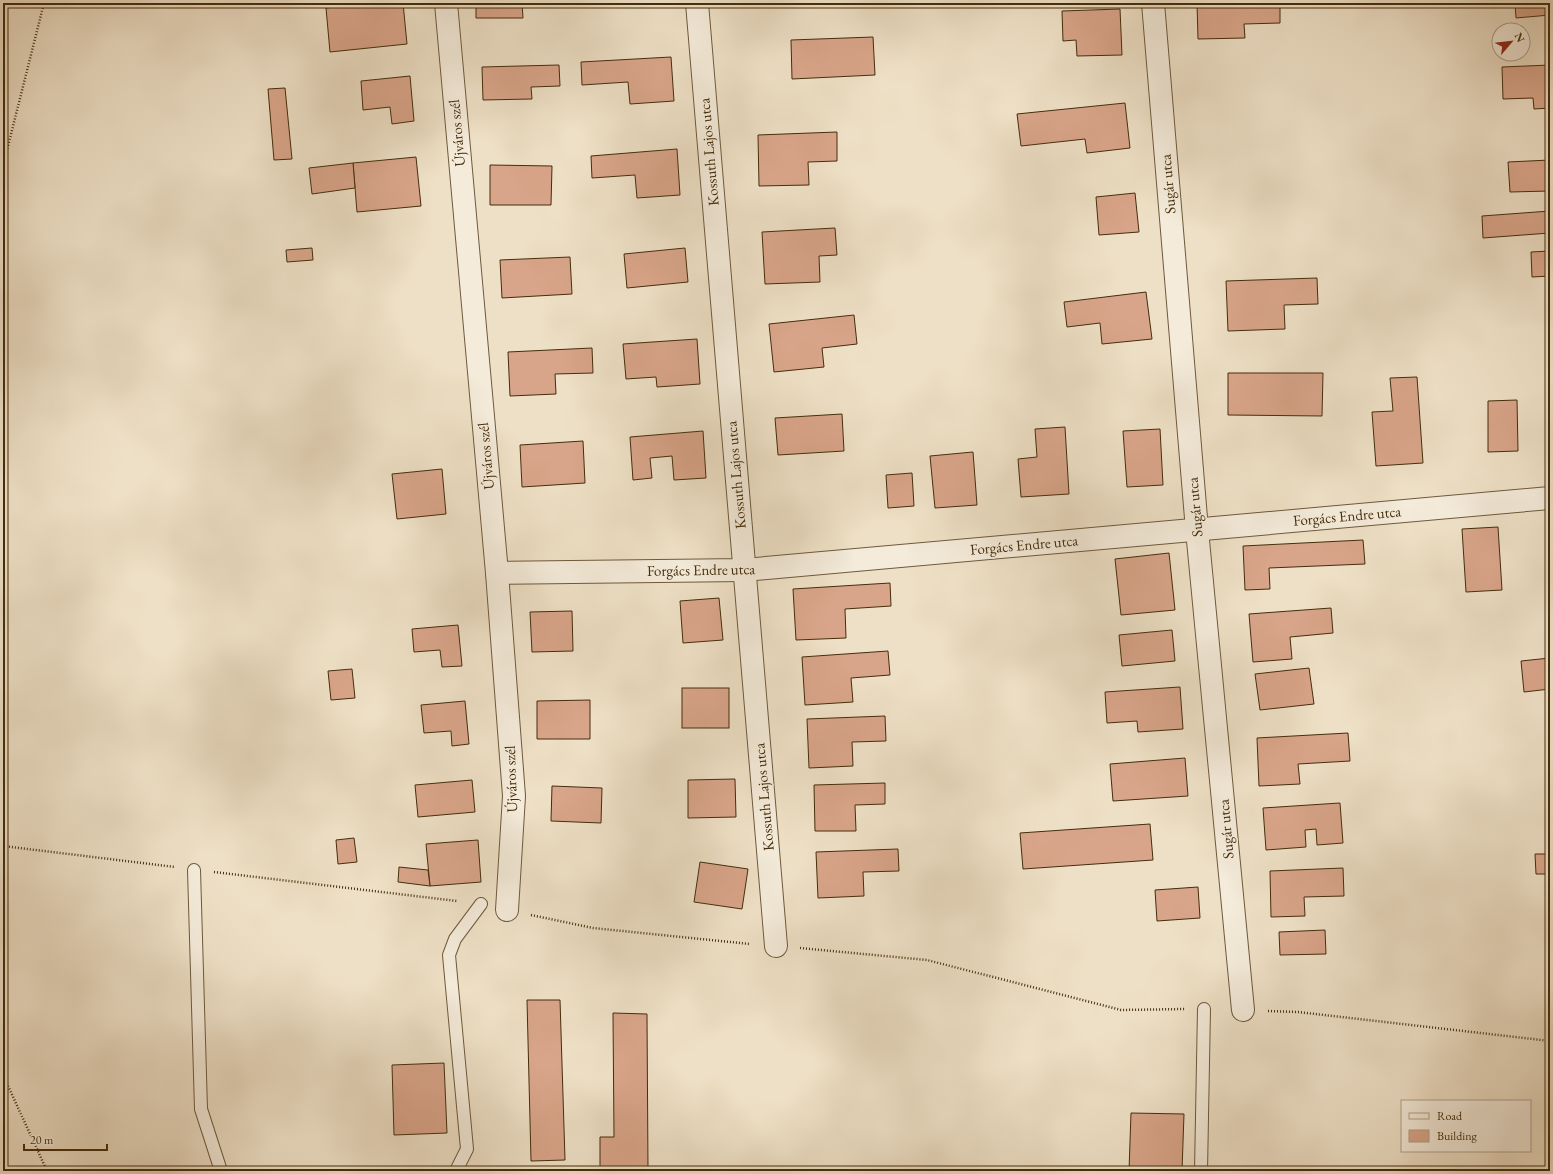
<svg xmlns="http://www.w3.org/2000/svg" width="1553" height="1174" viewBox="0 0 1553 1174" font-family="'EB Garamond',serif">
<style>
.building{fill:#d9a58a;stroke:#442d0b}
.lines{fill:none;stroke-linecap:round;stroke-linejoin:round}
.lane-casing{stroke:#6e5a3a;stroke-width:14}
.street-casing{stroke:#6e5a3a;stroke-width:24}
.path{stroke:#442d0b;stroke-width:2.5;stroke-dasharray:1 2;stroke-linecap:butt}
.lane{stroke:#f4ebda;stroke-width:12}
.street{stroke:#f4ebda;stroke-width:22}
.labels{text-anchor:middle;stroke-width:3;stroke-linejoin:round;paint-order:stroke}
.street-label{font-size:15px;fill:#442d0b;stroke:#f4ebda}
</style>
<rect width="100%" height="100%" fill="#eee0c6"/>
<filter id="stains"><feTurbulence type="fractalNoise" baseFrequency=".005" numOctaves="4"/><feColorMatrix values="0 0 0 0 .2 0 0 0 0 .09 0 0 0 0 .02 0 0 0 .5 -.17"/></filter>
<radialGradient id="worn" r=".72"><stop offset=".6" stop-color="#630" stop-opacity="0"/><stop offset="1" stop-color="#630" stop-opacity=".3"/></radialGradient>
<g class="building">
<polygon points="371,3 403,3 407,44 330,52 326,8"/>
<polygon points="476,3 522,3 523,18 476,18"/>
<polygon points="595,3 647,3 595,5"/>
<polygon points="1197,3 1280,3 1280,23 1244,24 1245,38 1198,39"/>
<polygon points="1515,3 1550,3 1550,15 1516,18"/>
<polygon points="1120,9 1122,55 1077,56 1076,40 1063,41 1062,11"/>
<polygon points="873,37 875,75 792,79 791,40"/>
<polygon points="671,57 674,101 630,104 628,82 582,85 581,62"/>
<polygon points="559,65 560,86 531,87 532,99 483,100 482,67"/>
<polygon points="1550,65 1550,108 1534,109 1533,98 1503,99 1502,67"/>
<polygon points="410,76 414,121 392,124 390,107 363,110 361,81"/>
<polygon points="285,88 292,159 274,160 268,89"/>
<polygon points="1125,103 1130,148 1087,153 1085,139 1021,146 1017,114"/>
<polygon points="837,132 837,161 808,162 809,185 759,186 758,135"/>
<polygon points="677,149 680,195 637,198 635,175 592,178 591,156"/>
<polygon points="416,157 421,206 357,212 353,163"/>
<polygon points="1550,160 1550,191 1510,192 1508,162"/>
<polygon points="353,163 355,188 312,194 309,168"/>
<polygon points="490,165 552,166 551,205 490,205"/>
<polygon points="1135,193 1139,232 1099,235 1096,197"/>
<polygon points="1550,211 1550,233 1483,238 1482,216"/>
<polygon points="835,228 837,255 819,256 820,282 765,284 762,232"/>
<polygon points="312,248 313,260 287,262 286,250"/>
<polygon points="685,248 688,282 627,288 624,254"/>
<polygon points="1550,251 1550,276 1532,277 1531,252"/>
<polygon points="570,257 572,294 502,298 500,260"/>
<polygon points="1317,278 1318,304 1284,305 1285,329 1228,331 1226,281"/>
<polygon points="1146,292 1152,339 1102,344 1100,323 1067,327 1064,302"/>
<polygon points="854,315 857,344 822,348 824,367 774,372 769,324"/>
<polygon points="697,339 700,384 657,387 656,377 626,379 623,344"/>
<polygon points="592,348 593,373 555,374 556,394 510,396 508,352"/>
<polygon points="1228,373 1323,373 1322,416 1228,415"/>
<polygon points="1417,377 1423,463 1376,466 1372,412 1393,411 1390,378"/>
<polygon points="1517,400 1518,451 1488,452 1488,401"/>
<polygon points="842,414 844,451 778,455 775,418"/>
<polygon points="1065,427 1069,494 1021,497 1018,459 1037,457 1035,429"/>
<polygon points="1160,429 1163,485 1127,487 1123,431"/>
<polygon points="703,431 706,478 674,480 672,456 650,458 652,478 633,480 630,437"/>
<polygon points="583,441 585,483 522,487 520,445"/>
<polygon points="973,452 977,505 935,508 930,456"/>
<polygon points="442,469 446,514 397,519 392,474"/>
<polygon points="912,473 914,506 888,508 886,475"/>
<polygon points="1498,527 1502,590 1466,592 1462,529"/>
<polygon points="1363,540 1365,564 1269,568 1270,589 1245,590 1243,546"/>
<polygon points="1169,553 1175,610 1121,615 1115,559"/>
<polygon points="890,583 891,606 845,609 846,638 796,640 793,589"/>
<polygon points="719,598 723,640 683,643 680,601"/>
<polygon points="1331,608 1333,633 1290,637 1292,659 1253,662 1249,614"/>
<polygon points="572,611 573,651 532,652 530,612"/>
<polygon points="458,625 462,666 442,667 440,650 414,652 412,629"/>
<polygon points="1172,630 1175,661 1122,666 1119,635"/>
<polygon points="888,651 890,675 851,678 853,702 805,705 802,657"/>
<polygon points="1550,658 1550,689 1524,692 1521,661"/>
<polygon points="1309,668 1314,704 1260,710 1255,674"/>
<polygon points="352,669 355,698 331,700 328,671"/>
<polygon points="1180,687 1183,729 1138,732 1137,721 1107,723 1105,692"/>
<rect x="682" y="688" width="47" height="40"/>
<polygon points="590,700 590,739 537,739 537,701"/>
<polygon points="465,701 469,744 452,746 451,731 424,733 421,705"/>
<polygon points="885,716 886,741 852,742 853,766 809,768 807,719"/>
<polygon points="1348,733 1350,761 1298,764 1300,784 1259,786 1257,738"/>
<polygon points="1185,758 1188,796 1113,801 1110,764"/>
<polygon points="735,779 736,817 688,818 688,780"/>
<polygon points="472,780 475,812 418,817 415,785"/>
<polygon points="885,783 885,804 855,805 856,831 815,831 814,785"/>
<polygon points="552,786 602,788 601,823 551,821"/>
<polygon points="1340,803 1343,843 1317,845 1316,829 1305,830 1306,847 1266,850 1263,808"/>
<polygon points="1150,824 1153,860 1023,869 1020,833"/>
<polygon points="354,838 357,862 338,864 336,840"/>
<polygon points="478,840 481,882 430,886 426,844"/>
<polygon points="898,849 899,871 863,872 864,896 818,898 816,852"/>
<polygon points="1535,854 1550,854 1550,874 1536,874"/>
<polygon points="700,862 748,869 742,909 694,902"/>
<polygon points="399,867 428,870 430,886 398,882"/>
<polygon points="1343,868 1344,896 1304,897 1305,916 1271,917 1270,871"/>
<polygon points="1198,887 1200,918 1157,921 1155,890"/>
<polygon points="1325,930 1326,954 1280,955 1279,932"/>
<polygon points="527,1000 560,1000 565,1160 531,1161"/>
<polygon points="613,1013 647,1014 648,1171 600,1171 600,1137 614,1137"/>
<polygon points="444,1063 447,1133 394,1135 392,1065"/>
<polygon points="1131,1113 1184,1114 1182,1171 1129,1171"/>
</g>
<g class="lines">
<g class="lane-casing">
<g id="lane">
<polyline points="194,870 201,1109 221,1171"/>
<polyline points="456,1171 467,1149 449,955 455,939 481,904"/>
<polyline points="1201,1171 1204,1009"/>
</g>
</g>
<g class="street-casing">
<g id="street">
<polyline points="446,3 497,573 514,796 507,910"/>
<polyline points="697,3 776,946"/>
<polyline points="1153,3 1197,530 1243,1010"/>
<polyline points="497,573 744,570 1550,498"/>
</g>
</g>
<g class="path">
<polyline points="3,166 44,3"/>
<polyline points="3,846 175,867"/>
<polyline points="214,872 457,901"/>
<polyline points="531,915 593,928 750,944"/>
<polyline points="800,948 927,960 1121,1010 1185,1009"/>
<polyline points="1268,1011 1298,1012 1550,1041"/>
<polyline points="3,1075 47,1171"/>
</g>
<use href="#lane" class="lane"/>
<use href="#street" class="street"/>
</g>
<g class="labels">
<g class="street-label">
<text transform="translate(457 133) rotate(-95)" y="5">Újváros szél</text>
<text transform="translate(709 152) rotate(-95)" y="5">Kossuth Lajos utca</text>
<text transform="translate(1168 184) rotate(-95)" y="5">Sugár utca</text>
<text transform="translate(486 456) rotate(-95)" y="5">Újváros szél</text>
<text transform="translate(736 475) rotate(-95)" y="5">Kossuth Lajos utca</text>
<text transform="translate(1195 507) rotate(-95)" y="5">Sugár utca</text>
<text transform="translate(1347 516) rotate(-5)" y="5">Forgács Endre utca</text>
<text transform="translate(1024 545) rotate(-5)" y="5">Forgács Endre utca</text>
<text transform="translate(701 570) rotate(-1)" y="5">Forgács Endre utca</text>
<text transform="translate(511 779) rotate(-92)" y="5">Újváros szél</text>
<text transform="translate(764 797) rotate(-95)" y="5">Kossuth Lajos utca</text>
<text transform="translate(1226 829) rotate(-95)" y="5">Sugár utca</text>
</g>
</g>
<rect width="1553" height="1174" fill="none" stroke="#eee0c6" stroke-width="16"/>
<rect x="4" y="4" width="1545" height="1166" fill="none" stroke="#442d0b" stroke-width="2"/>
<rect x="8" y="8" width="1537" height="1158" fill="none" stroke="#442d0b"/>
<rect x="1401" y="1100" width="130" height="52" fill="#f4ebda" stroke="#ae9f87"/>
<rect x="1409" y="1113" width="20" height="6" fill="#f4ebda" stroke="#ae9f87"/>
<text x="1437" y="1120" font-size="12" fill="#442d0b">Road</text>
<rect x="1409" y="1130" width="20" height="12" fill="#d9a58a" stroke="#ae9f87"/>
<text x="1437" y="1140" font-size="12" fill="#442d0b">Building</text>
<g transform="translate(1511 42) rotate(62)"><circle r="19" fill="#f4ebda" stroke="#ae9f87"/>
<path d="M0-3L7 15L0 10L-7 15Z" fill="#8f2418"/>
<text y="-6" font-size="11" font-weight="bold" text-anchor="middle" fill="#442d0b">N</text>
</g>
<path d="M24 1144v6h83v-6" fill="none" stroke="#442d0b" stroke-width="2"/>
<text x="30" y="1144" font-size="12" fill="#442d0b" stroke="#f4ebda" stroke-width="3" paint-order="stroke">20 m</text>
<rect width="100%" height="100%" filter="url(#stains)"/>
<rect width="100%" height="100%" fill="url(#worn)"/>
</svg>
